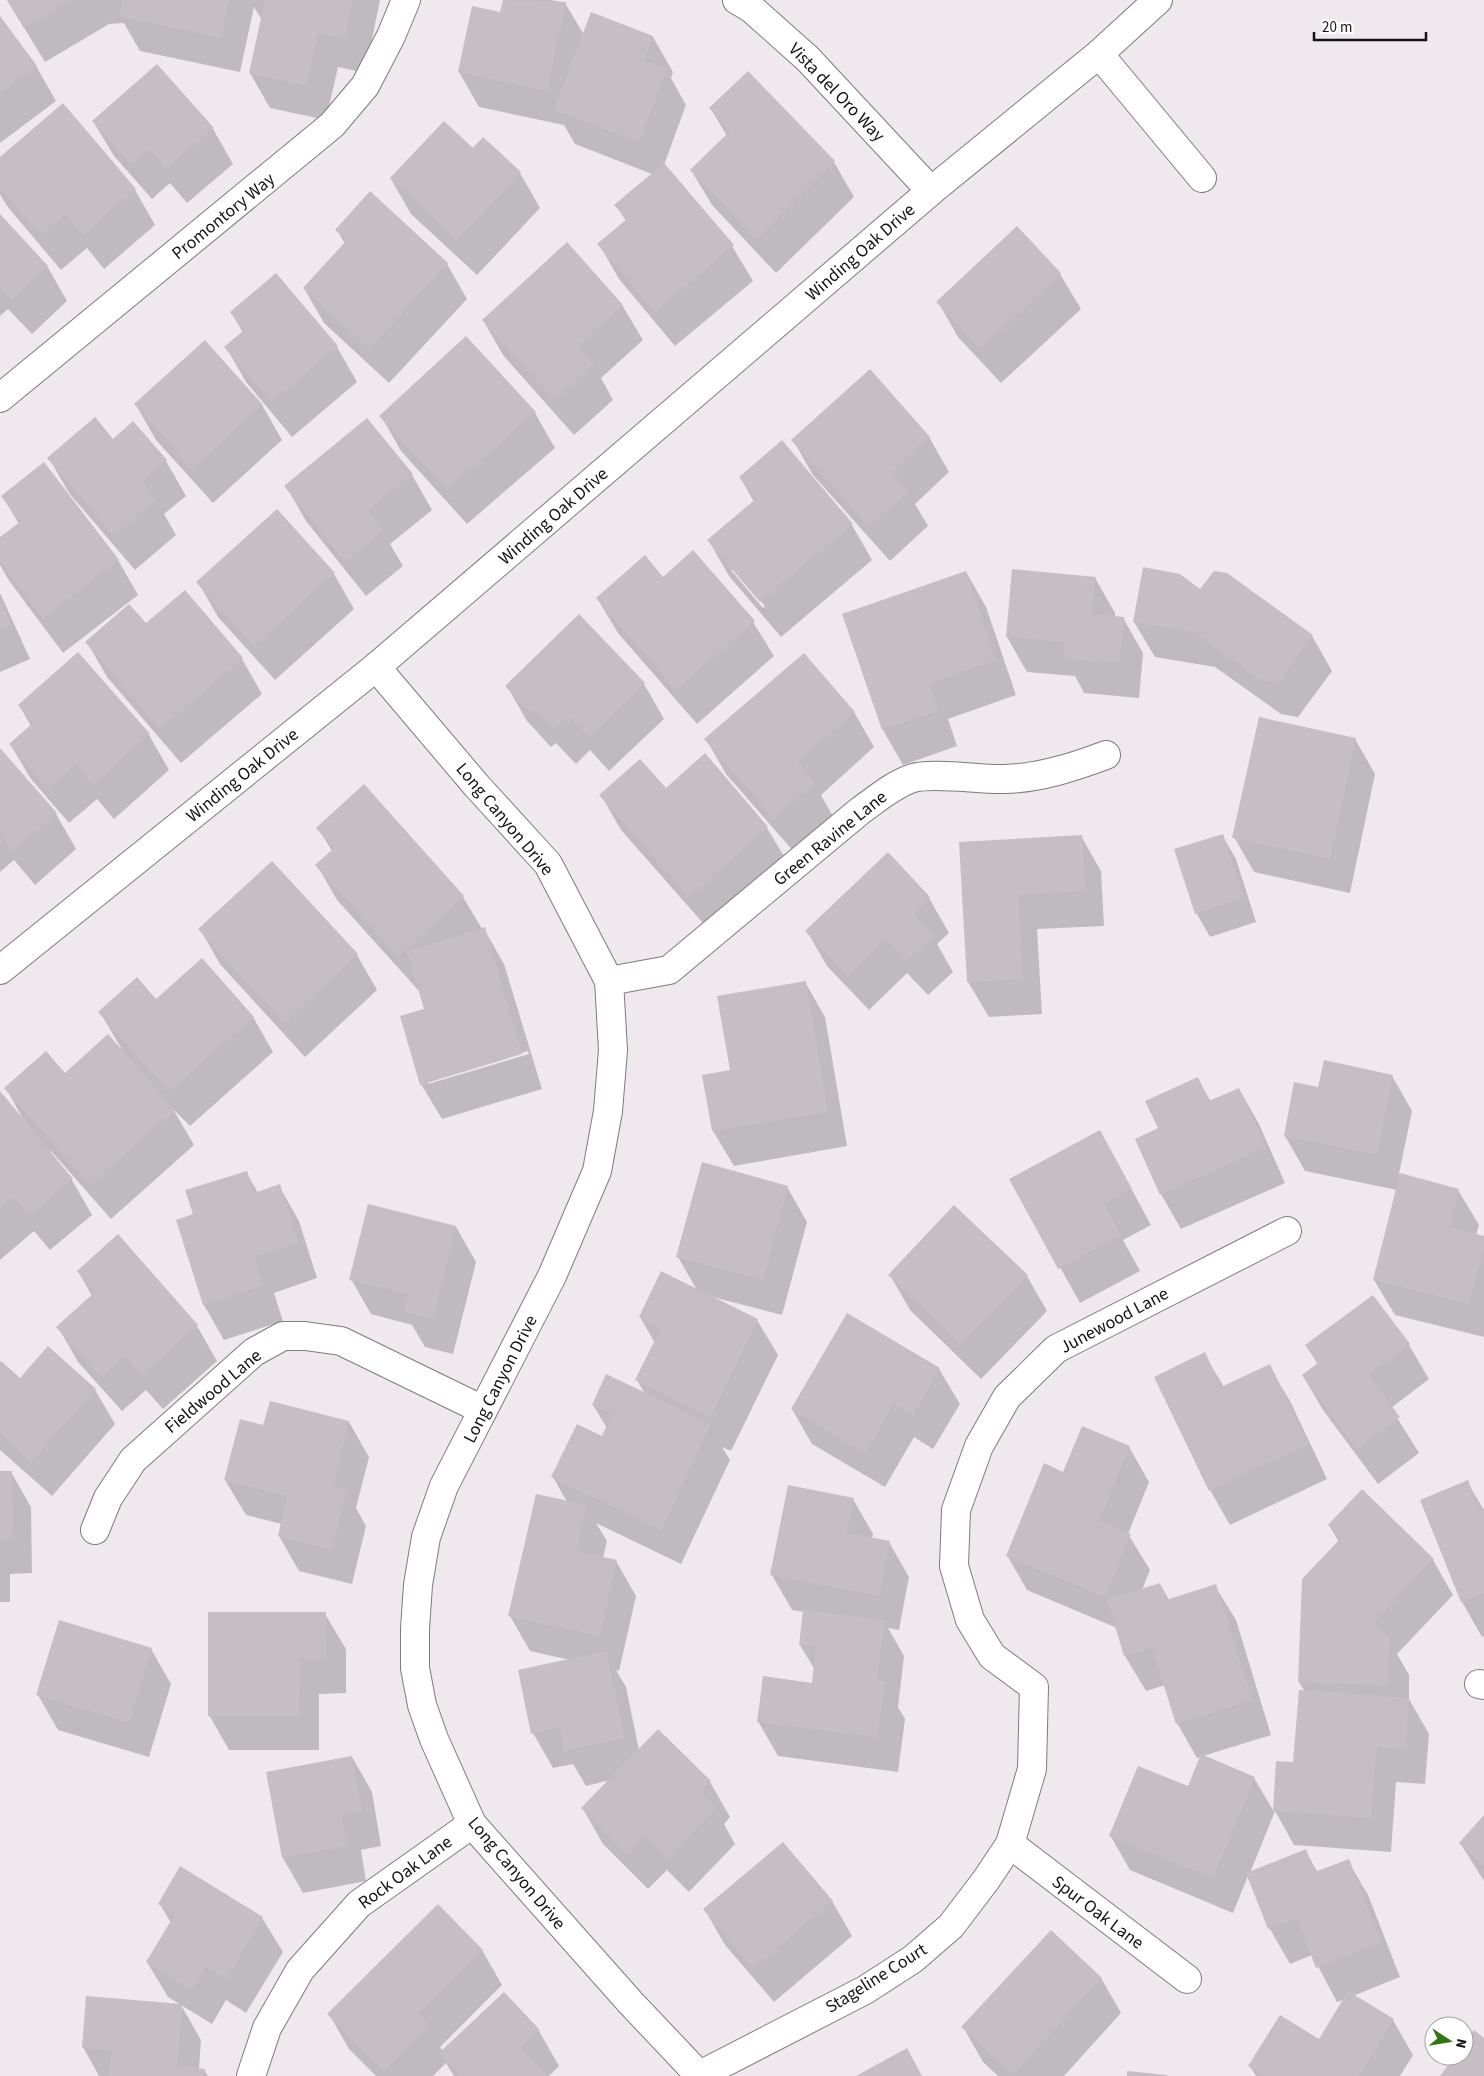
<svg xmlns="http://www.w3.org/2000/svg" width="1484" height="2076" viewBox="0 0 1484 2076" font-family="'Source Sans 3',sans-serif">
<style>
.shadow{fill:#0003;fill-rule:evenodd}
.building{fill:#c5bfc4}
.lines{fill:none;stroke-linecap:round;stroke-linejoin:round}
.minor-casing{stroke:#7f7a7e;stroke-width:30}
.tertiary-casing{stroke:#7f7a7e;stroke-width:30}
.minor{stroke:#fff;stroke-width:28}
.tertiary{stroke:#fff;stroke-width:28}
.labels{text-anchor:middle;stroke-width:4;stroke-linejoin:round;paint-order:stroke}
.street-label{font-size:18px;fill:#141214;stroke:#fff}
</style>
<rect width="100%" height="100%" fill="#efe9ee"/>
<g class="shadow">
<polygon points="7,0 380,0 365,73 338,67 326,120 270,108 250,73 262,20 254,7 240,72 140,51 124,23 109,24 45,62"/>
<polygon points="504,0 551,0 565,3 584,35 592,14 653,37 673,72 671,78 686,105 664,165 732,246 753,281 675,346 619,279 599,244 626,221 616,205 652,174 575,144 564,125 479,107 459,72 501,14"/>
<polygon points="0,18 36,66 56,101 0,143"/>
<polygon points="711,109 834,162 854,197 776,273 712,205 691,170 727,136"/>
<polygon points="93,121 213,129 233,164 187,203 170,183 152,199 114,156"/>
<polygon points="473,150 520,173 540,208 477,275 411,214 391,179"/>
<polygon points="0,159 135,190 155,225 104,269 87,248 61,270 7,206 0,194"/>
<polygon points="0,216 47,266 67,301 32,334 8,309 0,316"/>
<polygon points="1017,228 1060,274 1081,309 1001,383 958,337 938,302"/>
<polygon points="337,230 447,264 467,299 389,383 324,323 304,288 345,244"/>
<polygon points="622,305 643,340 601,378 613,400 574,435 503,355 483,320"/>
<polygon points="231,312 337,347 357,382 292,437 246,382 226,347 243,333"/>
<polygon points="136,405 262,405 282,440 213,503 156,440"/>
<polygon points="535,413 555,448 467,524 401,451 381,416"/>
<polygon points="929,437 949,472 915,504 928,526 890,561 813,475 793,440"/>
<polygon points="113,441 166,461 186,496 164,514 176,535 135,570 69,493 49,458"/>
<polygon points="412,475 432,510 390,544 403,566 366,596 306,521 286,486"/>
<path d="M740,477l112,48 20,35 -91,77 -52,-61 -20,-35 45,-39zM731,570h3l31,36 -2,2z"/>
<polygon points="3,497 118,560 138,595 63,653 10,582 0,565 0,539 19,524"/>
<polygon points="966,572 986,607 1016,695 948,719 957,746 903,765 883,730 844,615"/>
<polygon points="334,574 354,609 275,680 218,617 198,582"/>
<polygon points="1095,578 1115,613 1115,617 1123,618 1143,653 1139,698 1084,693 1075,676 1027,672 1007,637"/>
<polygon points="663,579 753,622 774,656 697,724 618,633 597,598"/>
<polygon points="1201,591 1312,636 1332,671 1298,717 1281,714 1215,667 1155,657 1134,622"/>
<polygon points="0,593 30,659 0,672"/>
<polygon points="146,625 242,659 262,694 181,763 107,677 87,642"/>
<polygon points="78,654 149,735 169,770 114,819 97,799 69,823 31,779 10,744 31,726 19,705"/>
<polygon points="644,684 664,719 609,771 590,750 576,764 556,743 551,747 527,721 507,686"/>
<polygon points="854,712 874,747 821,795 834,818 795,853 726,774 706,739"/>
<polygon points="1355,739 1375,774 1350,893 1254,872 1234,837"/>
<polygon points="0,750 56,814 76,849 35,885 14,860 0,872"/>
<polygon points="704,755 767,828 788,863 710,931 621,830 601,795 666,789"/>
<path d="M363,786l100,111 19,32h2l20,35 38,125 -100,30 -21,-35 5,-74 -7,-19 -82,-91 -20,-35 15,-14 -14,-23zM528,1051l1,3 -101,30v-3z"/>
<polygon points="1222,835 1236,859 1256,922 1210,937 1197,914 1175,850"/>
<polygon points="1081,836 1101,871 1104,926 1037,929 1042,1014 989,1017 968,982 960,844"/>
<polygon points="888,854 929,898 949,933 937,944 953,972 928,995 907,973 869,1010 827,966 807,931"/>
<polygon points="272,862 357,955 377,990 305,1057 220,964 200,929"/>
<polygon points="805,982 825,1017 847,1146 734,1166 713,1131 704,1076 731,1071"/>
<polygon points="100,1012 253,1017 273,1052 190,1126 173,1109 194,1145 111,1219 51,1151 49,1152 72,1180 92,1215 50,1250 34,1231 0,1260 0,1095 25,1123 6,1088 65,1075 121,1048"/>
<polygon points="1392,1076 1412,1111 1399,1174 1458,1190 1479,1225 1476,1235 1484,1237 1484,1337 1395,1315 1374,1280 1397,1190 1305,1171 1285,1136 1319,1089"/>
<polygon points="1198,1079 1211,1102 1239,1089 1259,1124 1285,1183 1181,1229 1161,1194 1159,1129"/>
<polygon points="1119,1166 1151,1225 1123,1240 1140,1271 1080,1303 1011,1179"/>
<polygon points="246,1172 258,1193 279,1186 299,1221 317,1278 274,1293 283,1321 224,1340 204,1305 177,1221 195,1215"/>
<polygon points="787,1187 807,1222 782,1315 709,1296 757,1320 778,1355 731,1451 722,1447 730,1460 681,1564 596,1523 607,1541 603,1558 616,1561 636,1596 619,1671 616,1670 626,1687 639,1750 710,1782 730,1817 724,1824 735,1844 689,1892 667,1870 648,1889 603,1844 583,1809 610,1780 586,1786 573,1764 553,1768 533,1733 570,1660 530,1651 510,1616 567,1502 553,1477 602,1438 607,1428 593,1405 645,1394 637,1380 655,1343 640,1317 697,1290 678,1257"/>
<polygon points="456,1227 476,1262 453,1354 425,1347 412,1325 371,1314 351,1279"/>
<polygon points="78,1271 197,1326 217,1361 163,1409 146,1390 122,1411 78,1362 58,1327 92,1296"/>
<polygon points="890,1275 1027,1276 1047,1311 981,1379 910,1310"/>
<polygon points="1409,1345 1429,1379 1391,1408 1419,1453 1378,1484 1323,1410 1303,1376 1318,1365 1307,1346"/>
<polygon points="1204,1354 1224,1387 1269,1366 1290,1401 1327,1479 1230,1525 1210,1490"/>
<polygon points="0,1365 20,1380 95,1390 115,1424 52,1496 0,1450"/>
<polygon points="939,1369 960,1404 933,1449 914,1437 885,1487 812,1444 792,1409"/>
<polygon points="349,1422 369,1457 356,1508 366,1526 352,1584 299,1571 279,1536 282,1524 246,1515 225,1480 264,1426"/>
<polygon points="1129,1447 1149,1482 1128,1534 1150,1570 1142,1590 1160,1584 1169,1600 1215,1586 1236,1620 1271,1735 1203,1756 1254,1778 1274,1812 1277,1762 1294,1763 1305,1692 1299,1682 1339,1542 1329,1525 1433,1560 1453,1595 1397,1654 1409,1675 1409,1699 1429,1734 1425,1784 1396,1782 1391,1852 1294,1845 1275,1811 1250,1873 1305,1850 1318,1873 1348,1861 1368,1895 1400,1977 1353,1996 1393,2020 1413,2055 1400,2076 1256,2076 1250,2066 1319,2041 1345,1999 1337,2002 1312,1955 1290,1964 1270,1929 1248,1876 1233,1913 1130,1870 1110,1835 1188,1788 1201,1757 1197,1758 1177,1723 1165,1685 1146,1691 1125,1656 1117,1628 1027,1590 1007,1555 1064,1473"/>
<polygon points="0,1472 11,1472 31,1507 32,1573 10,1574 10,1602 0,1602"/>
<polygon points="1467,1482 1484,1510 1484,1636 1482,1637 1462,1602 1422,1500"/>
<polygon points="853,1499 873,1534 872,1539 889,1542 909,1577 899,1630 888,1628 904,1656 898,1707 905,1719 898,1772 778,1756 758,1721 813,1684 815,1670 800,1645 804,1612 792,1610 772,1575"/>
<polygon points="325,1614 346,1649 346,1693 319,1694 319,1750 229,1750 209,1715"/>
<polygon points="151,1649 171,1684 149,1757 58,1730 38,1695"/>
<polygon points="352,1757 372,1792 381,1846 361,1850 366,1881 303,1893 283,1858"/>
<polygon points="1484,1817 1484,1881 1460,1843"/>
<polygon points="832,1901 852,1936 774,2002 725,1945 705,1910"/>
<polygon points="160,1904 262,1918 283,1952 246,2013 226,2000 212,2024 181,2005 201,2040 199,2069 204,2070 208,2076 99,2076 83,2047 181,2005 168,1997 147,1962 171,1923"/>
<polygon points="482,1950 502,1985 440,2047 443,2051 504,1994 539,2031 559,2066 549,2076 454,2076 446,2063 433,2076 376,2076 349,2049 329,2014"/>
<polygon points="1101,1978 1121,2013 1064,2076 998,2076 983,2062 963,2027"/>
</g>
<g class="building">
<polygon points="7,0 71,0 24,28"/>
<polygon points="122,0 229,0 221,38 119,16"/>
<polygon points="265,0 353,0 345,39 318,33 306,86 249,73"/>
<polygon points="503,0 566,2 547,91 458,72 472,6 500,12"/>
<polygon points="591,12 653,36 644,60 667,69 639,142 554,110"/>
<polygon points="0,16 37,66 0,93"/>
<polygon points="157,64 214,128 166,169 149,149 131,165 92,121"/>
<polygon points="748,71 835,161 756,239 690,170 730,131 709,108"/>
<polygon points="63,103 136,189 83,235 66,214 40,235 0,188 0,157"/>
<polygon points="444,121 473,148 483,137 521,172 457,241 390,178"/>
<polygon points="664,163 734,245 655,312 597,244 627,219 614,205"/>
<polygon points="370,191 448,263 369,349 303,288 347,240 335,230"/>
<polygon points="0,214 48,266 11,300 0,288"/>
<polygon points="1017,226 1061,273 981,349 936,302"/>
<polygon points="567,242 623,305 577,346 594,364 554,400 482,320"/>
<polygon points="276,273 338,346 271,402 224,347 244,330 230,312"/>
<polygon points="466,336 536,412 447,490 379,416"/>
<polygon points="205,340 263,405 192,469 134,404"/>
<polygon points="870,369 930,437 891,472 909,491 869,526 791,440"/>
<polygon points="95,417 113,439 133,421 167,460 142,482 156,499 114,536 47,458"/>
<polygon points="367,418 413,474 367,511 383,530 345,562 284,486"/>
<polygon points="782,440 853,524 760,602 707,540 757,498 739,477"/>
<polygon points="44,462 119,560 43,618 0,562 0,537 20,522 1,496"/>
<polygon points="277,509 335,573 254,646 196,582"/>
<polygon points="693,550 755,621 676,690 596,598 645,555 663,577"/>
<polygon points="1143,567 1180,574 1200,589 1214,571 1227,573 1313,635 1278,683 1259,679 1194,632 1133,622"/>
<polygon points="1012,569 1096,577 1092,614 1124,617 1120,663 1063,658 1064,642 1006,637"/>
<polygon points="966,571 996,660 929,684 938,711 882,730 842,614"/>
<polygon points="185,590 243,658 160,729 85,642 129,604 146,623"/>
<polygon points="0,600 11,624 0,629"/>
<polygon points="579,614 645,683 589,737 569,716 555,729 535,709 530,713 505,686"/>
<polygon points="78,652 150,734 93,785 76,764 48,789 9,744 33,723 18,705"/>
<polygon points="804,653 855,712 798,762 815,783 774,819 704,739"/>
<polygon points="1259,717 1356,738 1330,859 1232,838"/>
<polygon points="0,748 57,813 14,851 0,834"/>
<polygon points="705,753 768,827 689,897 599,795 640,759 666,788"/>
<polygon points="364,784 464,896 398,957 315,865 334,848 316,828"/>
<polygon points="1223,834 1244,898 1195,914 1174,849"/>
<polygon points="1082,835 1085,891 1018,895 1023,979 967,982 959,842"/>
<polygon points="888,852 930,897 913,914 934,936 907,961 886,939 848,976 805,931"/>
<polygon points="272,861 358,954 284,1023 198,929"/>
<polygon points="485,927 522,1054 420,1085 400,1016 424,1009 407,951"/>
<polygon points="202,958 254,1017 169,1092 98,1012 137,977 156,999"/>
<polygon points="806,981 828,1112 712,1131 702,1075 730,1070 717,996"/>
<polygon points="108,1034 175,1110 90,1185 4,1088 46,1051 65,1073"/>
<polygon points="1324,1060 1393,1075 1377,1155 1284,1136 1294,1082 1318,1087"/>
<polygon points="1198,1077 1209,1101 1239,1088 1266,1147 1160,1195 1135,1139 1158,1128 1145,1101"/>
<polygon points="0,1091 73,1179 29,1216 13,1197 0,1208"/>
<polygon points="1100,1130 1132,1189 1104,1204 1121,1235 1058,1269 1009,1179"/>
<polygon points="702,1162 788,1186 763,1280 676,1257"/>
<polygon points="247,1171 254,1193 280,1184 298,1243 255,1257 263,1285 203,1305 176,1220 193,1214 185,1190"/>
<polygon points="1400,1173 1459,1189 1449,1227 1484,1236 1484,1246 1469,1304 1373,1280"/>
<polygon points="368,1204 456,1226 433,1319 404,1312 408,1294 349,1280"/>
<polygon points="954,1205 1028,1275 961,1345 888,1275"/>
<polygon points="118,1234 198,1325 142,1375 125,1356 101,1377 56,1327 95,1292 77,1271"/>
<polygon points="661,1271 758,1319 711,1417 635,1380 661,1328 639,1317"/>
<polygon points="1373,1295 1410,1344 1368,1375 1400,1417 1357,1449 1302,1375 1318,1363 1305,1345"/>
<polygon points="847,1313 940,1368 913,1415 894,1403 865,1453 791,1409"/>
<polygon points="48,1346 96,1389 31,1462 0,1434 0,1363 1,1361 20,1378"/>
<polygon points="1205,1352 1221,1387 1270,1364 1308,1444 1209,1491 1154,1377"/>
<polygon points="606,1374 711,1424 661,1530 551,1477 577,1424 602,1436 612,1414 592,1405"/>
<polygon points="270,1401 349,1421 333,1486 347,1490 332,1550 278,1536 287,1496 224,1480 240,1419 263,1425"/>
<polygon points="1082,1426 1130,1446 1099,1521 1131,1534 1105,1597 1006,1556 1044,1463 1063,1472"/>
<polygon points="0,1471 12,1471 13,1539 0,1539"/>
<polygon points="1468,1480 1480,1511 1484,1509 1484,1593 1461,1602 1420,1500"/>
<polygon points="788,1485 854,1498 847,1533 890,1541 879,1596 770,1575"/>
<polygon points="1362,1489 1434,1559 1373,1623 1390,1639 1388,1685 1298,1682 1302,1579 1341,1538 1328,1525"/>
<polygon points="536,1494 587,1505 577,1551 617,1560 600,1636 508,1616"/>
<polygon points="1160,1583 1166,1600 1216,1584 1252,1700 1176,1724 1152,1648 1124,1656 1107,1600"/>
<polygon points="803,1610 885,1620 877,1681 885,1682 878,1737 757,1722 763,1676 812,1683 816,1647 799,1645"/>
<polygon points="208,1612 326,1612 327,1659 300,1659 299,1716 208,1716"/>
<polygon points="59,1620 152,1648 129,1723 36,1695"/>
<polygon points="606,1651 625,1738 564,1751 560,1727 531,1734 518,1670"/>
<polygon points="1299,1690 1409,1698 1406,1749 1377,1747 1371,1818 1273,1811 1276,1761 1293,1762"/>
<polygon points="658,1729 711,1781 700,1792 716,1808 668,1858 646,1836 628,1855 581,1808"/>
<polygon points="1201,1754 1255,1777 1213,1878 1109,1836 1138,1766 1188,1786"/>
<polygon points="352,1756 362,1811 342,1815 347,1846 282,1858 266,1772"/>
<polygon points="1484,1815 1484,1866 1459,1843"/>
<polygon points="783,1842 833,1901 753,1968 703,1909"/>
<polygon points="1306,1849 1315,1872 1349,1859 1381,1942 1316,1968 1297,1918 1268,1929 1246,1873"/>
<polygon points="180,1866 263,1917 226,1979 206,1966 192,1990 146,1962 175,1914 158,1904"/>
<polygon points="438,1904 483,1950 418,2014 429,2025 384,2071 327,2014"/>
<polygon points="1051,1930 1102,1978 1013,2074 961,2027"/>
<polygon points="1348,1991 1394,2019 1359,2076 1264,2076 1248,2066 1280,2015 1319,2039"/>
<polygon points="504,1992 540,2030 521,2048 547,2076 460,2076 439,2053"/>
<polygon points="86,1996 182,2004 177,2066 205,2069 204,2076 109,2076 111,2050 82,2048"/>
<polygon points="1474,2030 1484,2038 1484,2076 1440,2076 1455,2056 1464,2056 1464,2043"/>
<polygon points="907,2048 922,2076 856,2076"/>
<polygon points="1127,2071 1167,2075 1167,2076 1127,2076"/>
</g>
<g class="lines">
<g class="minor-casing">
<g id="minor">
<polyline points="737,0 752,9 808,59 931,191"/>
<polyline points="1099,54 1202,178"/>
<polyline points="0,398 332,125 365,86 391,36 406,0"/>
<polyline points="376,667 476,785 548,864 609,981 613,1050 608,1111 597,1171 552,1276 444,1486 426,1537 418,1585 415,1629 415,1668 422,1705 434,1739 472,1824 630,2002 700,2076"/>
<path d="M609,981l60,-11 192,-160c16,-11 33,-26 52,-32 21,-6 68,2 92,1 35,-1 69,-12 101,-24"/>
<polyline points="95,1530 108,1498 133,1460 254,1352 283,1336 305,1336 341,1341 483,1410"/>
<polyline points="1479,1684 1484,1685"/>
<polyline points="1010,1844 1187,1979"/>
<polyline points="700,2075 865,1990 913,1959 951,1926 986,1880 1010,1844 1032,1769 1034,1687 992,1656 970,1620 954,1566 956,1510 979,1446 1007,1397 1056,1349 1287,1231"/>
<polyline points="251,2076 267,2028 300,1970 359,1904 472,1824"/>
</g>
</g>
<g class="tertiary-casing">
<polyline id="tertiary" points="0,970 376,667 931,191 1099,54 1158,0"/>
</g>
<use href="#minor" class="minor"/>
<use href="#tertiary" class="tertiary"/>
</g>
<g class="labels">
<g class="street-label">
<text transform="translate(837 92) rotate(46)" y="6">Vista del Oro Way</text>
<text transform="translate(223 216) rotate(-39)" y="6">Promontory Way</text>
<text transform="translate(860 252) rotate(-41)" y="6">Winding Oak Drive</text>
<text transform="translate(553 516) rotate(-41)" y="6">Winding Oak Drive</text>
<text transform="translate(242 775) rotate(-39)" y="6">Winding Oak Drive</text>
<text transform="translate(505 819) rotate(50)" y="6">Long Canyon Drive</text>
<text transform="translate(830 838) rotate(-39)" y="6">Green Ravine Lane</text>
<text transform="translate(1114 1320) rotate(-28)" y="6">Junewood Lane</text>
<text transform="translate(500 1379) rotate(-63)" y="6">Long Canyon Drive</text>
<text transform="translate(213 1391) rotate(-40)" y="6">Fieldwood Lane</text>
<text transform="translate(405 1872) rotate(-36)" y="6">Rock Oak Lane</text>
<text transform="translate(517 1873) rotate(50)" y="6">Long Canyon Drive</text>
<text transform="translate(1098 1912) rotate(37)" y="6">Spur Oak Lane</text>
<text transform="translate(876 1978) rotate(-32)" y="6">Stageline Court</text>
</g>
</g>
<g transform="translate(1449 2041) rotate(102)"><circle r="24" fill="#ffffff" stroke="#a1a0a1"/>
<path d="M0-4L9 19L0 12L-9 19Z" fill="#337512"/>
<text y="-8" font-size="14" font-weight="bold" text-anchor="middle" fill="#141214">N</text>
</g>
<path d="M1314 32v8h112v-8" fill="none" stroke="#141214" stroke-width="2.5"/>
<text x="1322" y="32" font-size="15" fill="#141214" stroke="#ffffff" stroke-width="4" paint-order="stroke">20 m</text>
</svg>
